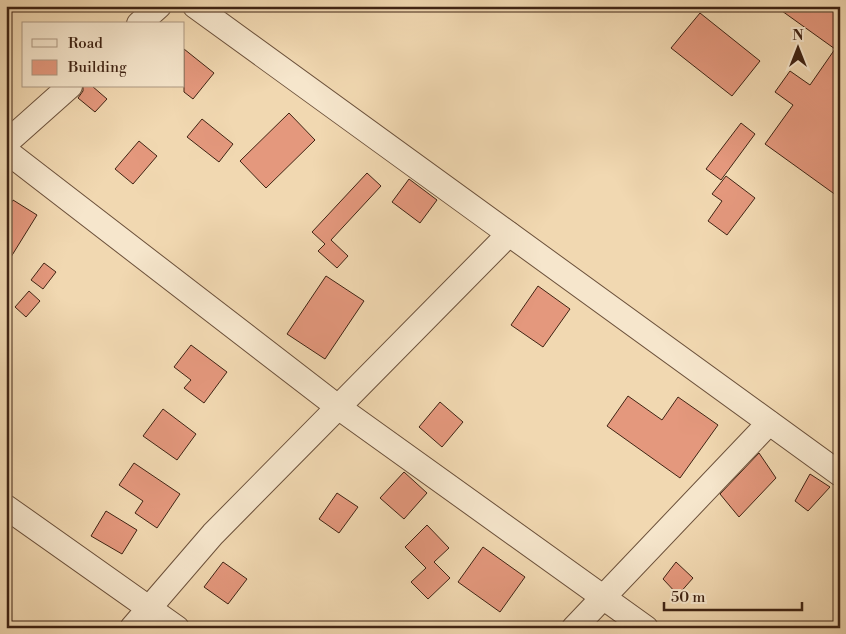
<svg xmlns="http://www.w3.org/2000/svg" width="846" height="634" viewBox="0 0 846 634" font-family="'Libre Bodoni',serif">
<style>
.building{fill:#e4987d;stroke:#402414}
.lines{fill:none;stroke-linecap:round;stroke-linejoin:round}
.minor-casing{stroke:#6c513b;stroke-width:26}
.minor{stroke:#f6e6cc;stroke-width:24}
</style>
<rect width="100%" height="100%" fill="#f1d8b1"/>
<filter id="stains"><feTurbulence type="fractalNoise" baseFrequency=".004" numOctaves="4"/><feColorMatrix values="0 0 0 0 .2 0 0 0 0 .09 0 0 0 0 .02 0 0 0 .5 -.17"/></filter>
<radialGradient id="worn" r=".72"><stop offset=".6" stop-color="#630" stop-opacity="0"/><stop offset="1" stop-color="#630" stop-opacity=".3"/></radialGradient>
<g class="building">
<polygon points="775,6 840,6 840,198 765,144 793,105 775,92 790,71 810,85 835,49"/>
<polygon points="700,13 760,61 732,96 671,48"/>
<polygon points="184,49 214,73 193,99 184,92"/>
<polygon points="83,86 92,86 107,99 95,112 78,98 83,91"/>
<polygon points="289,113 315,140 266,188 240,161"/>
<polygon points="202,119 233,144 219,162 187,137"/>
<polygon points="741,123 755,134 721,180 706,169"/>
<polygon points="139,141 157,156 133,184 115,169"/>
<polygon points="367,173 381,186 331,240 348,256 337,268 318,251 325,244 312,232"/>
<polygon points="726,176 755,198 727,235 708,221 722,201 712,194"/>
<polygon points="409,179 437,200 420,223 392,202"/>
<polygon points="13,200 37,215 6,265 6,212"/>
<polygon points="44,263 56,272 43,289 31,280"/>
<polygon points="326,276 364,301 325,359 287,334"/>
<polygon points="538,286 570,309 543,347 511,325"/>
<polygon points="29,291 40,301 26,317 15,307"/>
<polygon points="191,345 227,372 204,403 184,388 191,380 174,367"/>
<polygon points="628,396 662,420 678,397 718,425 680,478 607,426"/>
<polygon points="440,402 463,422 442,447 419,427"/>
<polygon points="163,409 196,434 177,460 143,436"/>
<polygon points="759,453 776,478 739,517 720,494"/>
<polygon points="134,463 180,494 157,528 135,513 143,501 119,485"/>
<polygon points="404,472 427,493 404,519 380,498"/>
<polygon points="810,474 830,487 808,511 795,501"/>
<polygon points="337,493 358,507 339,533 319,519"/>
<polygon points="106,511 137,530 122,554 91,536"/>
<polygon points="427,525 449,548 434,562 450,578 428,599 411,582 426,568 405,547"/>
<polygon points="483,547 525,577 500,612 458,582"/>
<polygon points="223,562 247,579 228,604 204,587"/>
<polygon points="676,562 693,578 678,595 663,579"/>
</g>
<g class="lines">
<g class="minor-casing">
<g id="minor">
<polyline points="195,6 840,474"/>
<polyline points="139,24 159,6"/>
<polyline points="6,143 70,86"/>
<polyline points="6,151 338,407 646,628"/>
<polyline points="6,507 177,628"/>
<polyline points="132,628 213,534 509,234"/>
<polyline points="574,628 769,423"/>
</g>
</g>
<use href="#minor" class="minor"/>
</g>
<rect width="846" height="634" fill="none" stroke="#f1d8b1" stroke-width="25"/>
<rect x="8" y="8" width="831" height="619" fill="none" stroke="#402414" stroke-width="2.5"/>
<rect x="12" y="12" width="821" height="609" fill="none" stroke="#402414"/>
<rect x="22" y="22" width="162" height="65" fill="#f6e6cc" stroke="#ad9882"/>
<rect x="32" y="39" width="25" height="8" fill="#f6e6cc" stroke="#ad9882"/>
<text x="68" y="48" font-size="15" fill="#402414">Road</text>
<rect x="32" y="60" width="25" height="15" fill="#e4987d" stroke="#ad9882"/>
<text x="68" y="72" font-size="15" fill="#402414">Building</text>
<g transform="translate(798 48)" stroke="#f6e6cc" stroke-width="4" paint-order="stroke">
<path d="M0-4L9 19L0 12L-9 19Z" fill="#402414"/>
<text y="-8" font-size="14" font-weight="bold" text-anchor="middle" fill="#402414">N</text>
</g>
<path d="M664 602v8h138v-8" fill="none" stroke="#402414" stroke-width="2.5"/>
<text x="671" y="602" font-size="15" fill="#402414" stroke="#f6e6cc" stroke-width="4" paint-order="stroke">50 m</text>
<rect width="100%" height="100%" filter="url(#stains)"/>
<rect width="100%" height="100%" fill="url(#worn)"/>
</svg>
